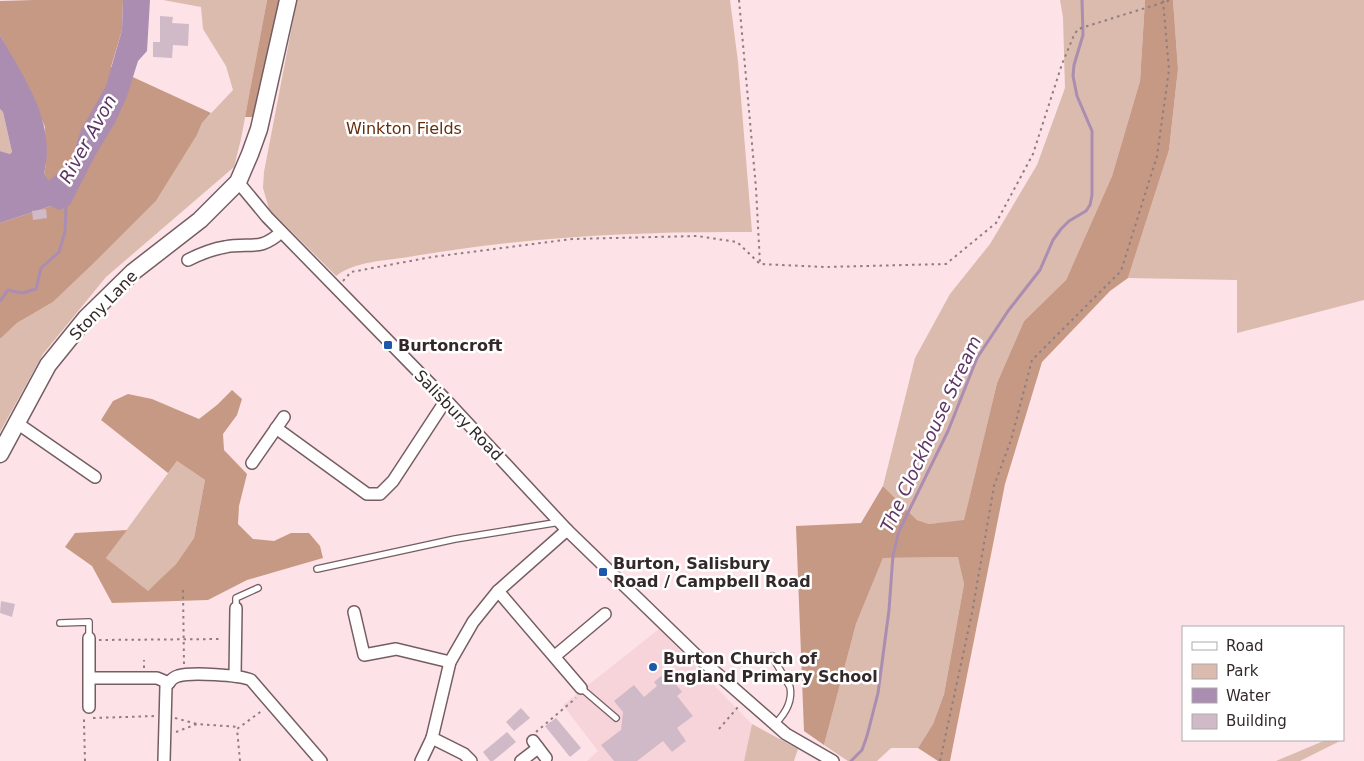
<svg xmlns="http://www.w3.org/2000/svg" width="1364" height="761" viewBox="0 0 1364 761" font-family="'DejaVu Sans',sans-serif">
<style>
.built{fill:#f7d4da}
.green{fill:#dabbad}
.forest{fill:#c69984}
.water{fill:#ab8db1}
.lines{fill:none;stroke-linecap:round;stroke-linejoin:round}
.stream{stroke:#ab8db1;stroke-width:3}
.building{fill:#d1bac7}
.service-casing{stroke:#755e63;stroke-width:8}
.minor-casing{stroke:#755e63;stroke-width:14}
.secondary-casing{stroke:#755e63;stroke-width:19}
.path{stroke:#8f7d80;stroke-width:2;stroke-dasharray:2.5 4;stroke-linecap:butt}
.service{stroke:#fff;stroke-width:5.5}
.minor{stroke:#fff;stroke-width:11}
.secondary{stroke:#fff;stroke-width:16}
.poi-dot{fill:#1c59ab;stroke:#fff;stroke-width:2}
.labels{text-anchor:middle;stroke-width:5;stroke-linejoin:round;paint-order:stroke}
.park-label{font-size:16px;fill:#652d0c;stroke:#fff}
.street-label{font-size:16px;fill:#33292b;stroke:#fff}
.poi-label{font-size:16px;font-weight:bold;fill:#33292b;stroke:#fff;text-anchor:start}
.water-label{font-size:18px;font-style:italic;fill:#5e3565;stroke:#fff}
</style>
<rect width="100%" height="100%" fill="#fde2e7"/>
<polygon class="built" points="659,629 752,724 744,761 587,761 598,751 563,705"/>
<g class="green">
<polygon points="163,0 267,0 241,139 234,167 106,277 43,354 0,432 0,339 17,323 53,302 95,262 156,201 197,135 202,123 233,90 226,66 203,29 201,7"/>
<path d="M297,0h433l8,62 14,170c-115,-1 -230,5 -344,25 -24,4 -52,4 -72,19l-67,-67 -6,-21 1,-16z"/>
<polygon points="1060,0 1145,0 1140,81 1112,176 1066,280 1024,321 997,383 964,521 929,524 917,520 883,486 915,358 950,294 990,244 1037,165 1065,88 1063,17"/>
<polygon points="1173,0 1364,0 1364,300 1237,333 1237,280 1128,278 1169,150 1178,69"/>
<polygon points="0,109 3,112 12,152 10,154 0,151"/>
<polygon points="177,461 205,480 194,538 176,564 148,592 106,558"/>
<polygon points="959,557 964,584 944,694 933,724 918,748 891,748 877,761 848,761 824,745 856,624 883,558"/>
<polygon points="752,724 798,749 794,761 744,761"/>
<polygon points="1326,740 1342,740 1300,761 1276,761"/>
</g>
<g class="forest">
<polygon points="34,0 123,0 122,30 111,67 211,113 202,123 197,135 156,201 95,262 53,302 17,323 0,339 0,223 51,206 44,174 46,164 45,127 30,90 0,35 0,1"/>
<polygon points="267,0 282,0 254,117 245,117"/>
<polygon points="1145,0 1173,0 1178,69 1169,150 1128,278 1110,291 1042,362 1005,484 950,761 938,761 918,748 933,724 944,694 964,584 958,557 883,558 856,624 824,745 804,731 796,526 861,523 883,486 917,520 929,524 964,520 997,383 1024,321 1066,280 1112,176 1140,81"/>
<polygon points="232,390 242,399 237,415 223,434 224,450 247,474 239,506 238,524 253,539 274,541 291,533 309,533 320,546 323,558 247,580 208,600 112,603 92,566 65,547 75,533 127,530 106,558 148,591 176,564 194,538 205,480 177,461 168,473 101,420 113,401 128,394 152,399 199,419 217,405"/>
</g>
<path class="water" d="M123,0h27l-3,51 -9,10 -11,35 -11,25 -21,35 -25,49 -11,5 -8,-4 -51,17v-72l10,3 2,-2 -9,-40 -3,-3v-74c24,43 57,88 44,139l5,7 22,-20 10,-31 25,-44 16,-56z"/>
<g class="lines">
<g class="stream">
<polyline points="0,301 8,290 22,293 36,289 41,268 59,252 65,232 66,205"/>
<polyline points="851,761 862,750 867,736 878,693 889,610 893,555 899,531 948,431 977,358 1008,311 1040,270 1053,240 1061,229 1069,221 1086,211 1090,205 1092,195 1092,131 1077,96 1073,76 1074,65 1083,35 1082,0"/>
</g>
</g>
<g class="building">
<polygon points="160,16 173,17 172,23 189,24 188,46 173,45 172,58 153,57 153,42 160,42"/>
<polygon points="46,209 47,218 33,220 32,211"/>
<polygon points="1,601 15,604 12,617 0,613"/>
<polygon points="666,672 682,692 677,696 693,716 677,728 686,741 672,752 663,741 637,761 614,761 601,745 621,730 623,712 614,701 634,685 644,697 657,686 654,682"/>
<polygon points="521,708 530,718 514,731 506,722"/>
<polygon points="556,718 581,748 570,757 545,726"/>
<polygon points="507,732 516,742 493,761 490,761 483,752"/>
</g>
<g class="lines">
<g class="service-casing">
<g id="service">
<polyline points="317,569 455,539 560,522"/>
<polyline points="236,608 236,598 258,588"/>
<polyline points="60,623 89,622 89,638"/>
<path d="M772,656l18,31c3,15 -5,27 -15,37"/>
<polyline points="581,688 616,718"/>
</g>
</g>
<g class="minor-casing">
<g id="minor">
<polyline points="238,182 267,217 446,400 567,530 698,657 786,734 833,761"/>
<path d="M188,260c12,-6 24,-11 37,-13 24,-5 35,5 56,-15"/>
<polyline points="17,423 95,477"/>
<polyline points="276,428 367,494 380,494 393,481 446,400"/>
<polyline points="252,463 284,417"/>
<polyline points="498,591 581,688"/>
<polyline points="354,612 364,655 396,649 450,662"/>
<polyline points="555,656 605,614"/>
<polyline points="235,676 236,608"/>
<polyline points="90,678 157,678 169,683"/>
<polyline points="89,707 89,638"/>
<polyline points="432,738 464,754 471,761"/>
<polyline points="533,741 546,758"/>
<path d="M164,761l2,-75c3,-4 7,-9 12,-10 13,-4 62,-1 73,4l70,81"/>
<polyline points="421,761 432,738 450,662 473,622 498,591 567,530"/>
<polyline points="521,761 538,748"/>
</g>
</g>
<g class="secondary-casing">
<polyline id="secondary" points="0,454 48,365 86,318 133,272 200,220 238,182 250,154 259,129 288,0"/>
</g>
<g class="path">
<polyline points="739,0 756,188 760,264"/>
<polyline points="343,281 351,272 432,257 572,239 697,236 737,242 760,264 825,267 946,264 996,223 1033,154 1062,64 1074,35 1078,29 1171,0"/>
<polyline points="183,590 184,665"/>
<polyline points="99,640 221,639"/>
<polyline points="144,668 144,660"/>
<polyline points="93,718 156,716"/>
<polyline points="175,718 197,724"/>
<polyline points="719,729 738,707"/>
<polyline points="176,732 197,724 239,727"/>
<polyline points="536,732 576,698"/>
<polyline points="85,761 84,723 84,718 86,718"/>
<polyline points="240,761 237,729 263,710"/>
<polyline points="940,761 972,613 994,486 1011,440 1032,360 1121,271 1157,156 1169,70 1163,0"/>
</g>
<use href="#service" class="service"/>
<use href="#minor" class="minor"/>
<use href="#secondary" class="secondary"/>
</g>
<g class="poi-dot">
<rect x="383" y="340" width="10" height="10" rx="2.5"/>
<rect x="598" y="567" width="10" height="10" rx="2.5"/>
<circle cx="653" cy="667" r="5"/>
</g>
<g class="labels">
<g class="park-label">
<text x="404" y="134">Winkton Fields</text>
</g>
<g class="street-label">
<text transform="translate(103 305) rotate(-46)" y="6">Stony Lane</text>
<text transform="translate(459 415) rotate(46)" y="6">Salisbury Road</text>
</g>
<g class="poi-label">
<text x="398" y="351">Burtoncroft</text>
<text x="613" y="569">Burton, Salisbury<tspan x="613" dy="18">Road / Campbell Road</tspan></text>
<text x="663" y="664">Burton Church of<tspan x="663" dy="18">England Primary School</tspan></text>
</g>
<g class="water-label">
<text transform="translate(88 139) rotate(-61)" y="6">River Avon</text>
<text transform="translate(931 434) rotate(-65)" y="6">The Clockhouse Stream</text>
</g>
</g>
<rect x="1182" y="626" width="162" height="115" fill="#ffffff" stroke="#ada9aa"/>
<rect x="1192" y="642" width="25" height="8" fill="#ffffff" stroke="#ada9aa"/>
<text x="1226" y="651" font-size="15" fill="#33292b">Road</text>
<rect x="1192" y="664" width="25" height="15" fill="#dabbad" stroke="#ada9aa"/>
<text x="1226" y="676" font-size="15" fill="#33292b">Park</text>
<rect x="1192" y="688" width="25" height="15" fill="#ab8db1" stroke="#ada9aa"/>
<text x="1226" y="701" font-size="15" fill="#33292b">Water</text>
<rect x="1192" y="714" width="25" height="15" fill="#d1bac7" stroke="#ada9aa"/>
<text x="1226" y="726" font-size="15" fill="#33292b">Building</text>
</svg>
